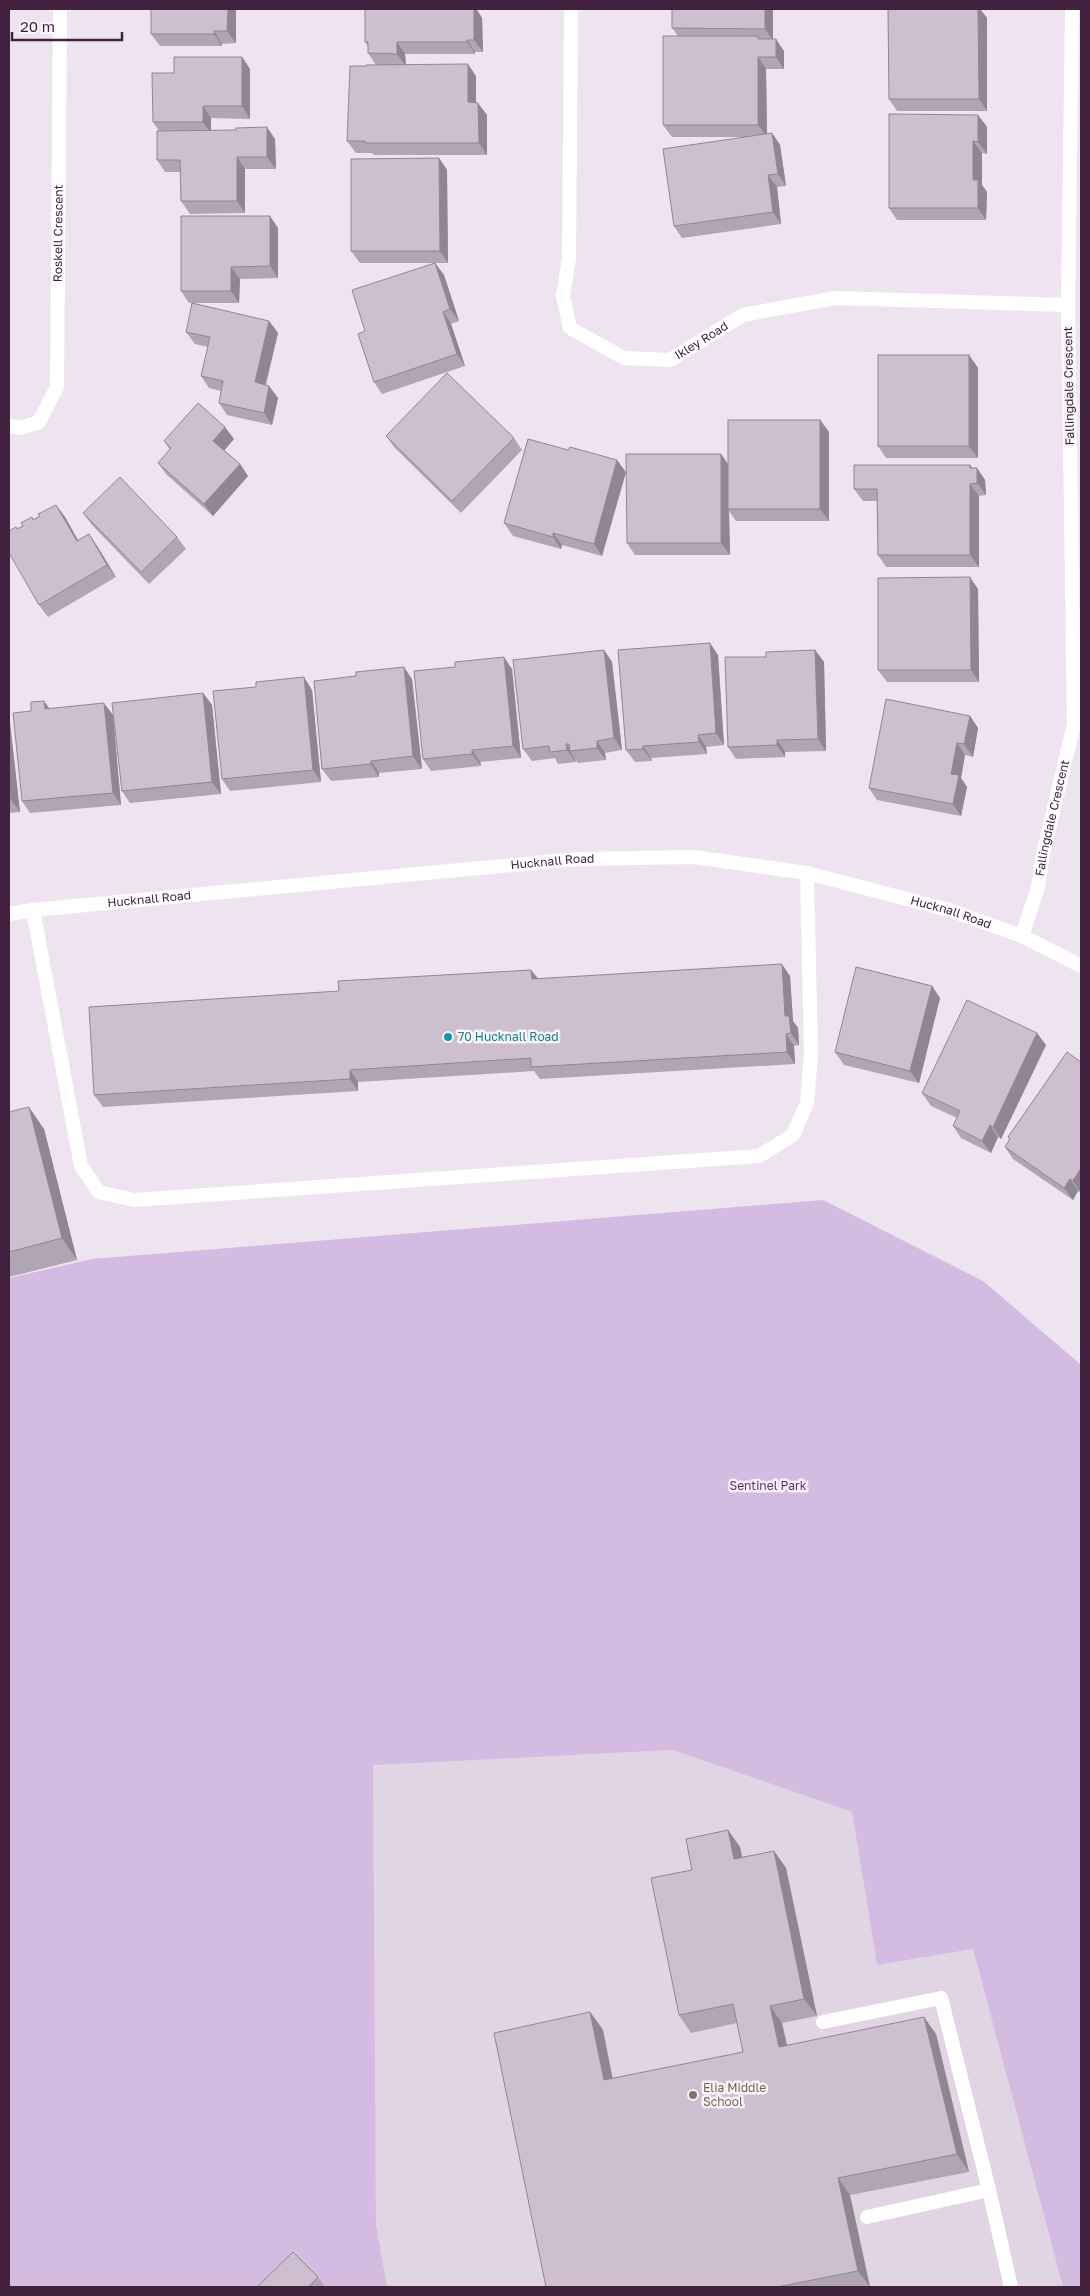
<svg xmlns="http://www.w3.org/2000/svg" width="1090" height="2296" viewBox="0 0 1090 2296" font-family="'Golos Text',sans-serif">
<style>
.built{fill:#e1d5e3}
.green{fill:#d3bbe2}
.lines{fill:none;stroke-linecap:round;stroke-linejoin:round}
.service{stroke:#fff;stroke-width:14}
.minor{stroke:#fff;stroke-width:14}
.wall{fill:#b1a4b3}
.shaded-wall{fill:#908692}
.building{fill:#cebfd0;stroke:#908692}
.culture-dot{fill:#0f9aa8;stroke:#faf5fa;stroke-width:2}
.education-dot{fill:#8d6e63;stroke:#faf5fa;stroke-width:2}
.labels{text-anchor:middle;stroke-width:5;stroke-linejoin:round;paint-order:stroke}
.street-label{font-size:12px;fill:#42213f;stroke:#faf5fa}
.culture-label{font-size:12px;fill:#0d838f;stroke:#faf5fa;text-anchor:start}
.park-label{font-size:12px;fill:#67277d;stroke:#faf5fa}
.education-label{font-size:12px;fill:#785e54;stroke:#faf5fa;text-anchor:start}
</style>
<rect width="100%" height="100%" fill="#eee4ef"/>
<polygon class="built" points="673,1750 852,1812 877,1965 973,1949 1063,2287 387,2287 376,2224 372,1764"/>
<polygon class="green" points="823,1200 983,1281 1081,1365 1081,2287 1063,2287 973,1949 877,1965 852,1812 673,1750 373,1765 376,2224 387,2287 9,2287 9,1278 92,1259"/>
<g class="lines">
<g class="service">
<polyline points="33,910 81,1166 99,1192 134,1200 759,1156 793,1135 807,1103 811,1054 807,873"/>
<polyline points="823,2022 941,1998 989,2190 1011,2287"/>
<polyline points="867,2217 989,2190"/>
</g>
<g class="minor">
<path id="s1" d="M571,9l-2,249 -6,38 7,32 54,30 46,2 73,-45 92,-17 233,7"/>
<path id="s2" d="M9,426l11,2 19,-6 18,-35 3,-378"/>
<path id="s3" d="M9,914l24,-4 544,-51 117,-2 113,16 142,37 73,26 59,30"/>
<path id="s4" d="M1022,936l16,-49 5,-33 31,-130 -6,-419 4,-296"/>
</g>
</g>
<g class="wall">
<polygon points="236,9 236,43 222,44 222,46 160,46 151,34"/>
<polygon points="365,9 477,9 477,10 482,18 483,52 475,52 475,54 405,54 406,64 476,76 476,103 487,115 487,155 374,155 372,153 356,153 347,141 366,66 376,65 368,53 368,47 365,42"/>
<polygon points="672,9 773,9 773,39 784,51 784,69 766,69 767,134 772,133 780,145 786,186 777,187 781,224 682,238 674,226 741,137 672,137 663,125 678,36 672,28"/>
<polygon points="888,9 980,9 987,18 987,111 897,111 889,99"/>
<polygon points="242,57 250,69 250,119 211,118 211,131 275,139 276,169 245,169 245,213 190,214 181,201 181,172 165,172 157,160 159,131 153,122 174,73"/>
<polygon points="978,115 987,127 987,154 982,153 982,185 987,192 986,220 897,220 889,208"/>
<polygon points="439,158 447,170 448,263 360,263 351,251"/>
<polygon points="278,228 278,278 240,279 239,303 189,303 181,291"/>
<polygon points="435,263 444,275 459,321 451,324 465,366 382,394 374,382 365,331"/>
<polygon points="269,321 278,333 266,385 269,386 278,398 272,425 227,415 219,403 221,391 209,388 201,376 208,347 195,344 186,332"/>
<polygon points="969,355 978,368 978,458 886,458 878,446"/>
<polygon points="820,420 829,432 829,521 736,521 729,511 730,555 635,555 627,543 721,454 728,464"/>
<polygon points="386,436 514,438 522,450 461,513 395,448"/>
<polygon points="234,439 224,450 240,464 248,476 213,516 167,475 158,463 170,450 164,441"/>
<polygon points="970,465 972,468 977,468 985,480 986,495 979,496 979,567 886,567 878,555 877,501 863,501 854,489"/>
<polygon points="626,472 602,556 562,545 561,549 513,536 504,523"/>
<polygon points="56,505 65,517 78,540 89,534 97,546 116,577 48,617 39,605 17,529 40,516"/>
<polygon points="83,513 177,537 186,549 149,584 92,525"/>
<polygon points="978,589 979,682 887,682 878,670"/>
<polygon points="604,650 612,662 622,750 605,753 606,760 578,763 575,759 576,762 558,764 555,758 532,761 523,749"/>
<polygon points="815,650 824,662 826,751 785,752 785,757 736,759 728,747 766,657"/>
<polygon points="718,655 724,745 706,747 707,754 651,758 652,761 635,762 626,750"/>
<polygon points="512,669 521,758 480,762 481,766 431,771 423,759"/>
<polygon points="412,679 422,769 379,773 379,777 331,781 322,769"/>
<polygon points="312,690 321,782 230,791 222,779"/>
<polygon points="203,693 212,705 221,794 130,803 122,791"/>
<polygon points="44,701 50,709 113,715 121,805 30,813 22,801 31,711"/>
<polygon points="970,716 978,728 973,757 965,755 961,778 967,787 961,816 877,800 869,788"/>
<polygon points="9,721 10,723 20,812 9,813"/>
<polygon points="531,970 538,978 790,976 793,1021 798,1028 799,1045 794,1046 795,1064 540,1079 534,1071 358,1082 358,1091 103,1107 94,1095 339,991"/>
<polygon points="932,986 940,998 919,1083 844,1065 835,1052"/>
<polygon points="1046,1045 1001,1139 998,1137 991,1153 961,1138 953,1126 957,1118 931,1106 922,1093"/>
<polygon points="1067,1052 1081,1193 1078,1191 1073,1200 1013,1159 1005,1147 1009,1140 1008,1137"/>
<polygon points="9,1112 44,1129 77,1260 9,1277"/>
<polygon points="740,1847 742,1857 774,1851 786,1868 817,2016 782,2023 787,2045 936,2034 969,2172 850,2195 870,2287 546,2287 590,2012 603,2030 613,2079 743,2052 737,2023 691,2033 679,2015 692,1870"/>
<polygon points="318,2277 325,2287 257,2287"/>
</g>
<g class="shaded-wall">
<polygon points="228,9 236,9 236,43 227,31"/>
<polygon points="470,9 477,9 477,10 482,18 483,52 474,40"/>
<polygon points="765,9 773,9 773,41 765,29"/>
<polygon points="978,9 980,9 987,18 987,111 979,99"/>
<polygon points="214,31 222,44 222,46 214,34"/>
<polygon points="776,39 784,51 784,69 776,57"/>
<polygon points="467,40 475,52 475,54 467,42"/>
<polygon points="397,42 405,54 406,66 397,54"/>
<polygon points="242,57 250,69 250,119 242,106"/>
<polygon points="758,57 766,69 767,137 758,125"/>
<polygon points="468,64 476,76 476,115 468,102"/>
<polygon points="478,103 487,115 487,155 479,143"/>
<polygon points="203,106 211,118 211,134 203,122"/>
<polygon points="978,115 987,127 987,154 978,142"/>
<polygon points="267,127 275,139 276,169 267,157"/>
<polygon points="772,133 780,145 786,186 778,174"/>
<polygon points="973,141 982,153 982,185 987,192 986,220 978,208 973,180"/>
<polygon points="237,157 245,169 245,213 237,201"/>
<polygon points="439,158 447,170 448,263 440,251"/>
<polygon points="768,175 777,187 781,224 773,212"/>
<polygon points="270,216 278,228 278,278 270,266"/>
<polygon points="435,263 444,275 459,321 450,309"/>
<polygon points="231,267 240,279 239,303 231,291"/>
<polygon points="443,312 451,324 465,366 457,354"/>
<polygon points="269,321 278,333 263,394 255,382"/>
<polygon points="969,355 978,368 978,458 969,446"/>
<polygon points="269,386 278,398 272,425 264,413"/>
<polygon points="820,420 829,432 829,521 820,509"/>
<polygon points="225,427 234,439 222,453 213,441"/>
<polygon points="721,454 729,466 728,509 729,511 730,555 721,543"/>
<polygon points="617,460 626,472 602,556 594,544"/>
<polygon points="240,464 248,476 213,516 204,504"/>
<polygon points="970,465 977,475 977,468 985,480 986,495 977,483 970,468"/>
<polygon points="970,484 979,496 979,567 970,555"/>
<polygon points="56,505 65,517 85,553 77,541"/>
<polygon points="553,533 562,545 561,549 553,537"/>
<polygon points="89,534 97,546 116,577 107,565"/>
<polygon points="970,577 978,589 979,682 971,670"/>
<polygon points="710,643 718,655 724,745 716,733"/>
<polygon points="604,650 612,662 622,750 614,738"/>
<polygon points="815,650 824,662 826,751 818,739"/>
<polygon points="504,657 512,669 521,758 513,746"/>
<polygon points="404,667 412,679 422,769 413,756"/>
<polygon points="304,677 312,690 321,782 313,770"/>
<polygon points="203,693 212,705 221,794 212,782"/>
<polygon points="44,701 52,713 45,709"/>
<polygon points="104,703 113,715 121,805 113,793"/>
<polygon points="970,716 978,728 973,757 964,744"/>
<polygon points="9,721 10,723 20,812 11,800 9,778"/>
<polygon points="698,735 706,747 707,754 699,742"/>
<polygon points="777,740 785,752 785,757 777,745"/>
<polygon points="597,741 605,753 606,760 597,748"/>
<polygon points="957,743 965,755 961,778 967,787 961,816 953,804 951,774"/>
<polygon points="566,744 571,751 570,751 575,759 576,762 567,750"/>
<polygon points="643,746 651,758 652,761 643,749"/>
<polygon points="472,750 480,762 481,766 472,754"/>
<polygon points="371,761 379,773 379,777 371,764"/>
<polygon points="782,964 790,976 793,1021 798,1028 799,1045 791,1033 785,1016"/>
<polygon points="531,970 540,982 532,979"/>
<polygon points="932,986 940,998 919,1083 910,1071"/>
<polygon points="1037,1033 1046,1045 1001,1139 993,1127"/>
<polygon points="786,1034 794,1046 795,1064 787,1052"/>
<polygon points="350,1070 358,1082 358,1091 350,1079"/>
<polygon points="29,1107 44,1129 77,1260 62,1238"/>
<polygon points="990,1125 998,1137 991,1153 982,1141"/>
<polygon points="1081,1168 1081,1193 1073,1181"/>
<polygon points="1070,1179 1078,1191 1073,1200 1064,1188"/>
<polygon points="728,1830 740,1847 746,1876 734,1859"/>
<polygon points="774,1851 786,1868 817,2016 804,1999"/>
<polygon points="770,2006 782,2023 791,2064 779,2047"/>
<polygon points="590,2012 603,2030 616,2098 604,2080"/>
<polygon points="924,2017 936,2034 969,2172 957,2154"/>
<polygon points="838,2178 850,2195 870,2287 858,2271"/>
</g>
<g class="building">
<polygon points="151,9 228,9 227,31 214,31 214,34 151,34"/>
<polygon points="365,9 474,9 474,40 467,40 467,42 397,42 397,54 368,53 368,42 365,42"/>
<polygon points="672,9 765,9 765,29 672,28"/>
<polygon points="888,9 978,9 979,99 889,99"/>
<polygon points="663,36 758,36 758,39 776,39 776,57 758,57 758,125 663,125"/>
<polygon points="174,57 242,57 242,106 203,106 203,122 153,122 152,73 174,73"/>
<polygon points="468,64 468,102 478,103 479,143 365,143 365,141 347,141 350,66 366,66 366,65"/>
<polygon points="889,114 978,115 978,142 973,141 973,180 978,180 978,208 889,208"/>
<polygon points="267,127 267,157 237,157 237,201 181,201 180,160 157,160 157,131 236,130 236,128"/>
<polygon points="772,133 778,174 768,175 773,212 674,226 663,149"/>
<polygon points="439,158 440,251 351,251 351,159"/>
<polygon points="181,216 270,216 270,266 231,267 231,291 181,291"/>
<polygon points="435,263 450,309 443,312 457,354 374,382 358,334 365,331 352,290"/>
<polygon points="192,303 269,321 255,382 269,386 264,413 219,403 223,381 201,376 210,337 186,332"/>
<rect x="878" y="355" width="91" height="91"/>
<polygon points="447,373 514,438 452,501 386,436"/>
<polygon points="198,403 225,427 213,441 240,464 204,504 158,463 171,448 164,441"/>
<rect x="728" y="420" width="92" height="89"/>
<polygon points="528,439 568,450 570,447 617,460 594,544 553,533 553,537 504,523"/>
<polygon points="626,454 721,454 721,543 627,543"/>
<polygon points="854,465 970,465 970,468 977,468 977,483 970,484 970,555 878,555 877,489 854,489"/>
<polygon points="120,477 177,537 141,572 83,513"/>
<polygon points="56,505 77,541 89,534 107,565 39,605 9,553 9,531 16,527 17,529 23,526 21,523 32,517 33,520 40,516 38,514"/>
<polygon points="970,577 971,670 878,670 878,578"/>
<polygon points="710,643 716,733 698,735 699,742 643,746 643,749 626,750 618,650"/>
<polygon points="604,650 614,738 597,741 597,748 570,751 569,744 566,744 567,750 550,752 549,746 523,749 513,660"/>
<polygon points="815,650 818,739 777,740 777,745 728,747 725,657 766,657 766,652"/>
<polygon points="504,657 513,746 472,750 472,754 423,759 414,671 455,667 455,662"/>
<polygon points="404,667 413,756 371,761 371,764 322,769 314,681 356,676 356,672"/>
<polygon points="304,677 313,770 222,779 213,691 256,687 256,682"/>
<polygon points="203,693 212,782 122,791 112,703"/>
<polygon points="886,699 970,716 964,744 957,743 951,774 959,775 953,804 869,788"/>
<polygon points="44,701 45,709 104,703 113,793 22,801 13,713 31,711 31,702"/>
<polygon points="9,778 11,800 9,800"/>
<polygon points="782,964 785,1016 789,1016 791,1033 786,1034 787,1052 531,1067 531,1058 350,1070 350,1079 94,1095 89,1007 339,991 338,981 531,970 532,979"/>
<polygon points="856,967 932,986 910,1071 835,1052"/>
<polygon points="967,1000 1037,1033 993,1127 990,1125 982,1141 953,1126 960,1111 922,1093"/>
<polygon points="1067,1052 1081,1062 1081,1168 1073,1181 1070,1179 1064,1188 1005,1147 1010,1139 1008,1137"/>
<polygon points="29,1107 62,1238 9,1252 9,1112"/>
<polygon points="728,1830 734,1859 774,1851 804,1999 770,2006 779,2047 924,2017 957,2154 838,2178 858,2271 777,2287 546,2287 494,2033 590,2012 604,2080 743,2052 733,2004 679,2015 651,1878 692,1870 686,1839"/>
<polygon points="293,2252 318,2277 308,2287 257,2287"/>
</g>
<circle class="culture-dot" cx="448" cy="1037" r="5"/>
<circle class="education-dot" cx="693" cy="2095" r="5"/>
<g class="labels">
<g class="street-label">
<text dy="4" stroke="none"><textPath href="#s2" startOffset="224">Roskell Crescent</textPath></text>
<text dy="4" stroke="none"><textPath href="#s1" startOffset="465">Ikley Road</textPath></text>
<text transform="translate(1069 386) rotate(-91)" y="4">Fallingdale Crescent</text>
<text dy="4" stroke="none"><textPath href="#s4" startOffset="122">Fallingdale Crescent</textPath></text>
<text dy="4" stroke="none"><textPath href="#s3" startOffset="546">Hucknall Road</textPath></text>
<text dy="4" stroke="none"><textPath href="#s3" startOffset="141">Hucknall Road</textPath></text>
<text dy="4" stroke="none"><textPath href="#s3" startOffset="951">Hucknall Road</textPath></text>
</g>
<g class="culture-label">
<text x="458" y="1041">70 Hucknall Road</text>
</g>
<g class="park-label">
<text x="768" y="1490">Sentinel Park</text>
</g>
<g class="education-label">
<text x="703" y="2092">Elia Middle<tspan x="703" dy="14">School</tspan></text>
</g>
</g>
<rect width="1090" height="2296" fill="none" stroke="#42213f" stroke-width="20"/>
<path d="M12 32v8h110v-8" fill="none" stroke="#42213f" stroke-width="2.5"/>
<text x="20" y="32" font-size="15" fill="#42213f" stroke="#faf5fa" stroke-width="4" paint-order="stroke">20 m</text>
</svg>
